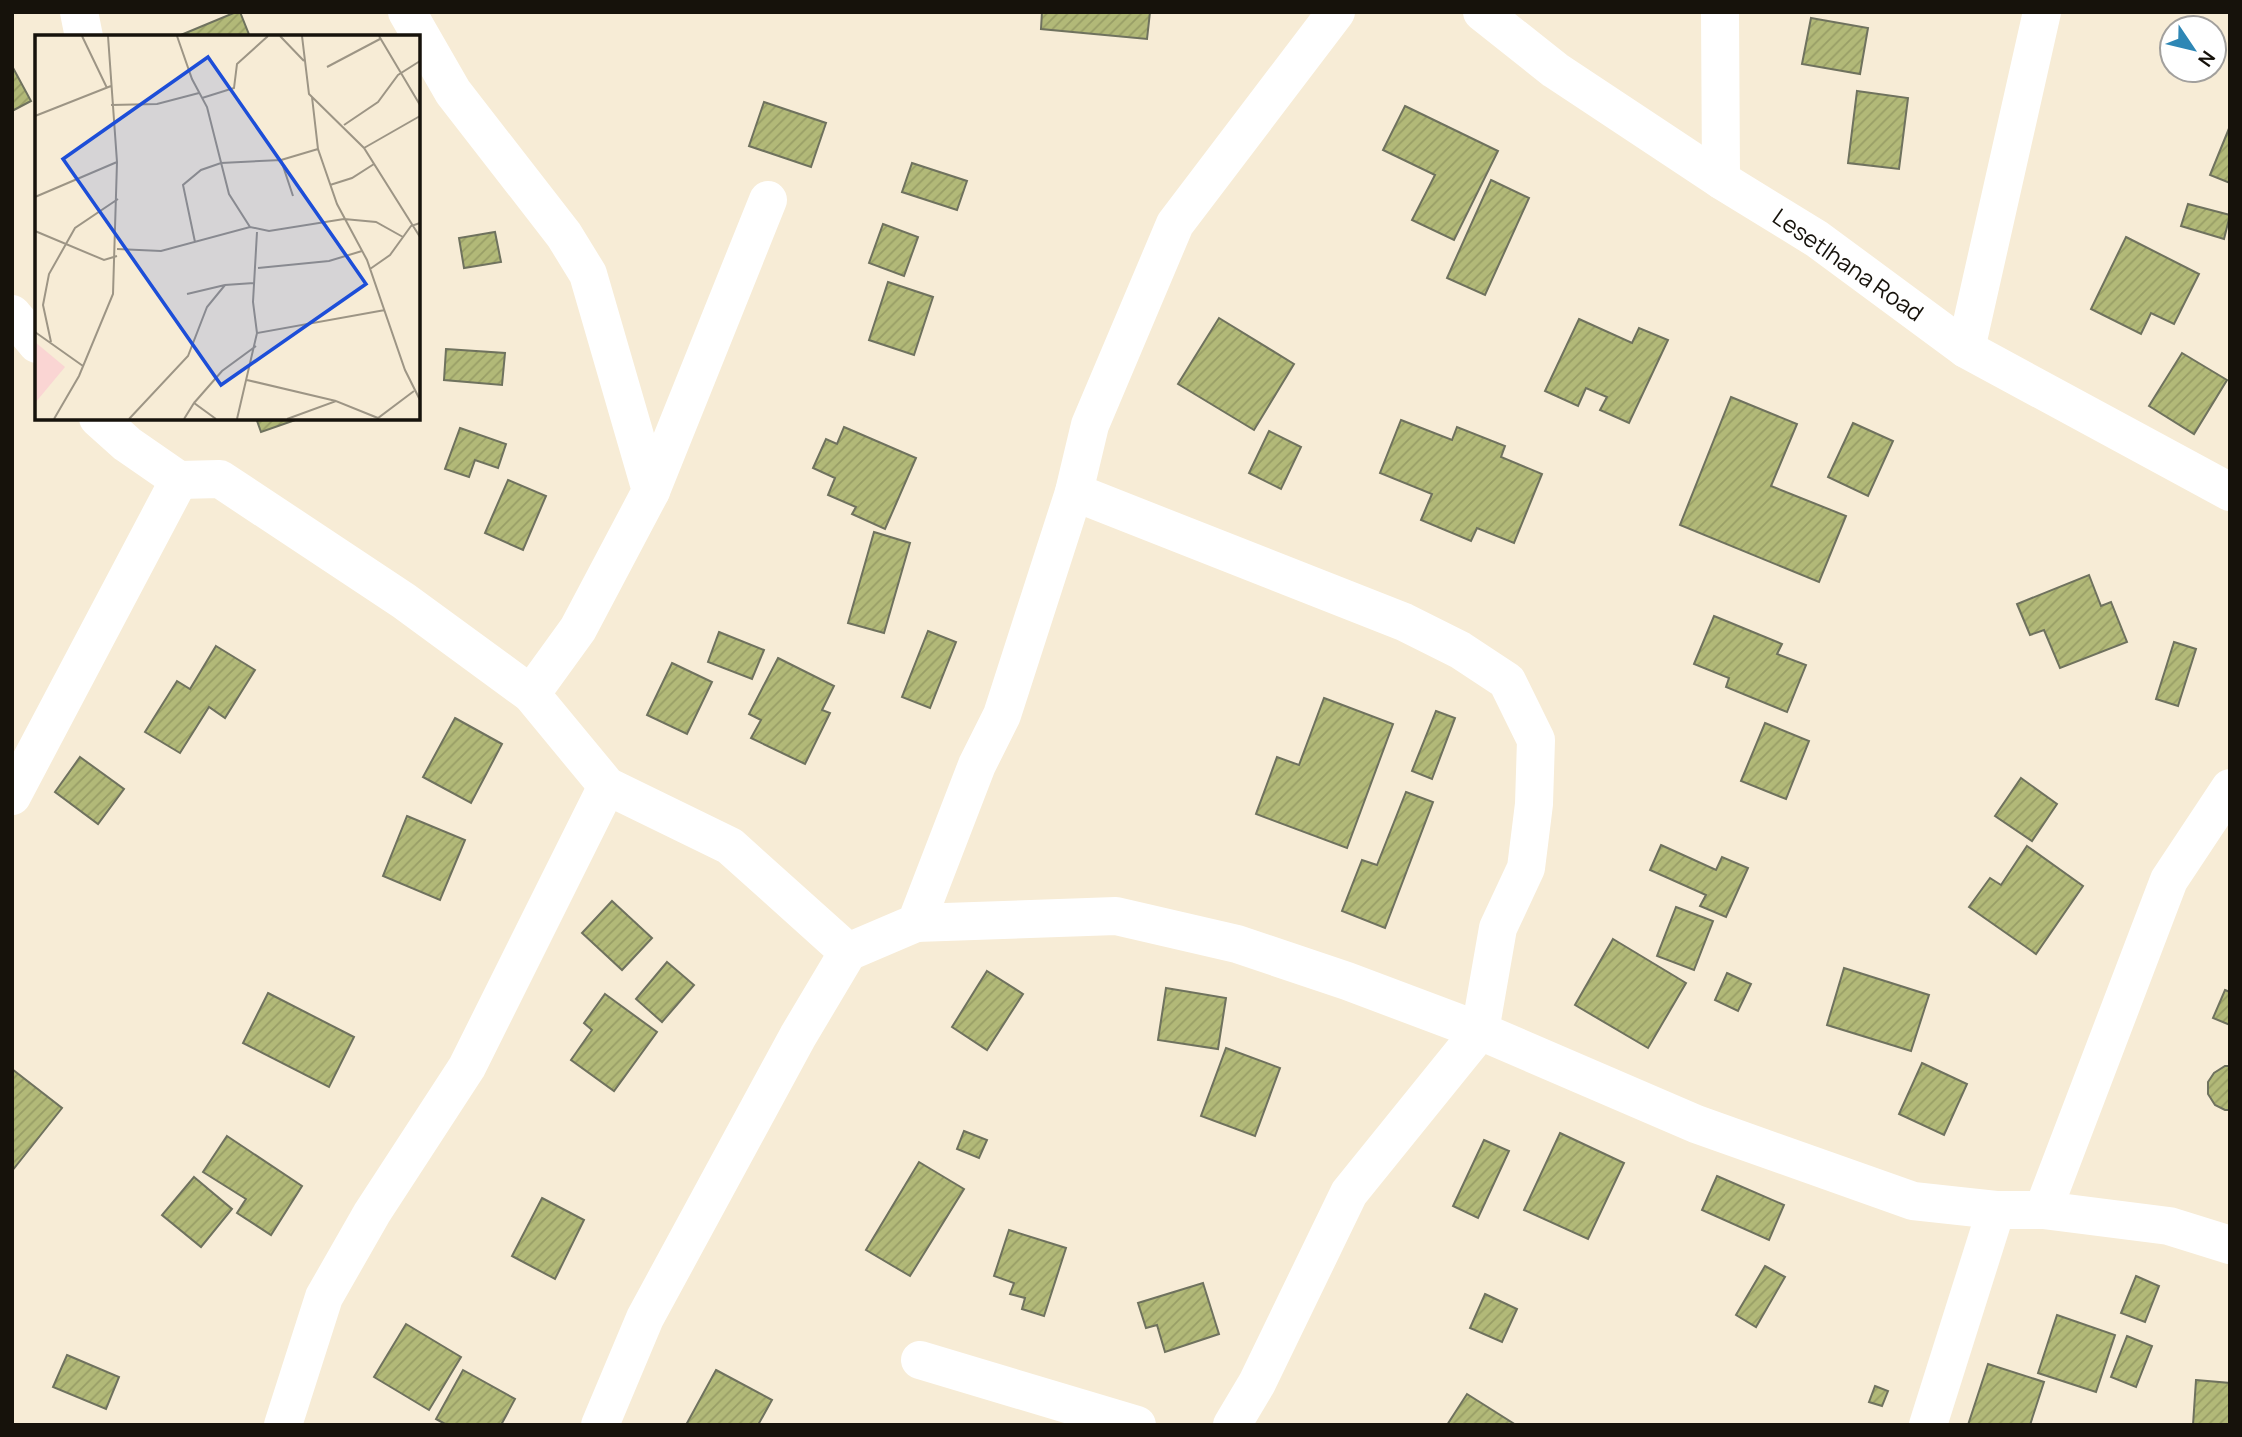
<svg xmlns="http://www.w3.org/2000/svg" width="2242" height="1437" viewBox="0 0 2242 1437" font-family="Manrope,sans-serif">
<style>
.building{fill:url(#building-hatch);stroke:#6f725e;stroke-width:2}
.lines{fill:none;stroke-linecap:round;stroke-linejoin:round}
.minor{stroke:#fff;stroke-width:38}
.labels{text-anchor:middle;stroke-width:5;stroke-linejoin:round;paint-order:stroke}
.street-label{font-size:23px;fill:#16120b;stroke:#fff}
.inset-road{fill:none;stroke:#9d9585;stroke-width:2}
.view{fill:#1d4ed8;fill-opacity:0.15;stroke:#1d4ed8;stroke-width:3.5}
.inset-edge{fill:none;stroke:#16120b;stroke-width:3.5}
</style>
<defs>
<pattern id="building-hatch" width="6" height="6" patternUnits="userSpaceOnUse" patternTransform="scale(1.75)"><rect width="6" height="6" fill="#b2b978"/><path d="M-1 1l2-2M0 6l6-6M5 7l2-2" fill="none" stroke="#989e66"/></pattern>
</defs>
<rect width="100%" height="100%" fill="#f7ecd6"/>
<g class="building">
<polygon points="236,12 240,12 250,37 176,37"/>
<polygon points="1042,12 1150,12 1147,39 1041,29"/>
<polygon points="1811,18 1868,28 1860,74 1802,64"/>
<polygon points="12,66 31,101 12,111"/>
<polygon points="1857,91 1908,98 1899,169 1848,163"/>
<polygon points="764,102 826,123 811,167 749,146"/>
<polygon points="1405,106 1498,151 1454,240 1412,220 1435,175 1383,150"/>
<polygon points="2230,126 2230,183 2210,175"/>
<polygon points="912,163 967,181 957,210 902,192"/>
<polygon points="1491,180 1529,198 1485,295 1447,278"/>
<polygon points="2188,204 2230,215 2224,239 2181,226"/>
<polygon points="883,224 918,237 904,276 869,263"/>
<polygon points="495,232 501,262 464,268 459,238"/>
<polygon points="2126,237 2199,274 2174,324 2151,313 2141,334 2091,309"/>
<polygon points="888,282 933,297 914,355 869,340"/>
<polygon points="1219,318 1294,364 1254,430 1178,384"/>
<polygon points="1579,319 1632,343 1639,328 1668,340 1629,423 1600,410 1607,397 1586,388 1578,406 1545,391"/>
<polygon points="446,349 505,353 502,385 444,380"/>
<polygon points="2182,353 2227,380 2194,434 2149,406"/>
<polygon points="1731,397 1797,424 1771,486 1846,516 1819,582 1680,525"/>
<polygon points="256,418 301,418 261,432"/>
<polygon points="1401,420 1452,440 1457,427 1505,446 1501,457 1542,474 1514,543 1477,528 1471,541 1421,520 1432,494 1380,473"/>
<polygon points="1853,423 1893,441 1868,496 1828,477"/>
<polygon points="844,427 916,458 885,529 852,514 856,507 828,495 835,478 813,468 826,439 837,444"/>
<polygon points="460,428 506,444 498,468 475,460 469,477 445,469"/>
<polygon points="1269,431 1301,447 1281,489 1249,473"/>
<polygon points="508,480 546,496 523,550 485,533"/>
<polygon points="874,532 910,543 884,633 848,623"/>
<polygon points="2089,575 2101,606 2111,602 2127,642 2060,668 2044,630 2030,635 2017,604"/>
<polygon points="1714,616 1782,644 1777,654 1806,665 1787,712 1726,687 1729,678 1694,664"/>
<polygon points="928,631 956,642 930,708 902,697"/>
<polygon points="719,632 764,650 752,679 708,662"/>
<polygon points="2174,642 2196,649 2178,706 2156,699"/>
<polygon points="216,646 255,670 225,718 209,707 180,753 145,732 177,681 190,689"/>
<polygon points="778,658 834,686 822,710 830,713 805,764 751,738 761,720 749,714"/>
<polygon points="672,663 712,682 687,734 647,715"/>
<polygon points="1324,698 1393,724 1347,848 1256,814 1277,757 1299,765"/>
<polygon points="1436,711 1455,718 1432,779 1412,771"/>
<polygon points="455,718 502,744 471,803 423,777"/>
<polygon points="1765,723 1809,741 1786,799 1741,781"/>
<polygon points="80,757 124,789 98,824 55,792"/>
<polygon points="2021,778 2057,804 2032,841 1995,816"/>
<polygon points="1406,792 1433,802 1385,928 1342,911 1362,860 1377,865"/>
<polygon points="407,816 465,840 440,900 383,876"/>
<polygon points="1661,845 1716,870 1722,857 1748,868 1726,917 1700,906 1706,895 1650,870"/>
<polygon points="2027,846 2083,886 2036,954 1969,907 1990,878 2001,885"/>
<polygon points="612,901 652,938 622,970 582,933"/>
<polygon points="1676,907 1713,921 1694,970 1657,956"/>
<polygon points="1613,939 1686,983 1648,1048 1575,1005"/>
<polygon points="667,962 694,985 662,1022 636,999"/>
<polygon points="1844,968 1929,995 1911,1051 1827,1025"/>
<polygon points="987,971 1023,994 987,1050 952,1027"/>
<polygon points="1727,973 1751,984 1738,1011 1715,1000"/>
<polygon points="1166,988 1226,998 1218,1049 1158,1040"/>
<polygon points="2225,990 2230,992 2230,1025 2213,1018"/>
<polygon points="268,993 354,1037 329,1087 243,1043"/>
<polygon points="605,994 657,1032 614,1091 571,1060 592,1030 584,1023"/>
<polygon points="1226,1048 1280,1068 1255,1136 1201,1116"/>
<polygon points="1922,1063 1967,1084 1944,1135 1899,1114"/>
<polygon points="2225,1066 2230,1066 2230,1110 2225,1110 2215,1105 2208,1094 2208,1082 2214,1073"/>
<polygon points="12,1069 62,1108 12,1171"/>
<polygon points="964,1131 987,1140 979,1158 957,1149"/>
<polygon points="1560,1133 1624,1163 1588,1239 1524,1210"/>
<polygon points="227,1136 302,1186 271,1235 237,1213 246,1199 203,1172"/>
<polygon points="1484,1140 1509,1151 1478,1218 1453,1206"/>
<polygon points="919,1162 964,1189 910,1276 866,1250"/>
<polygon points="1717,1176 1784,1205 1769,1240 1702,1210"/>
<polygon points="194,1177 232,1209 201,1247 162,1215"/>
<polygon points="542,1198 584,1220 555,1279 512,1256"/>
<polygon points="1009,1230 1066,1248 1044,1316 1022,1309 1025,1298 1010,1294 1014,1283 994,1276"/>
<polygon points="1765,1266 1785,1277 1756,1327 1736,1315"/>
<polygon points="2136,1276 2159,1286 2145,1322 2121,1313"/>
<polygon points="1203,1283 1219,1334 1165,1352 1157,1325 1146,1328 1138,1303"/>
<polygon points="1485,1294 1517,1309 1502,1342 1470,1328"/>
<polygon points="2057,1315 2115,1335 2096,1392 2038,1373"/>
<polygon points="406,1324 461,1357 429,1410 374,1377"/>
<polygon points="2127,1336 2152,1346 2136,1387 2111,1377"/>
<polygon points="67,1355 119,1377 106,1409 53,1387"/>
<polygon points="1988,1364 2044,1382 2030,1425 1968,1425"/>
<polygon points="463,1370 515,1399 501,1425 447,1425 436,1419"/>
<polygon points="716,1370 772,1400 758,1425 686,1425"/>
<polygon points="2196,1380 2230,1383 2230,1425 2193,1425"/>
<polygon points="1875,1386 1888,1391 1882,1406 1869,1402"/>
<polygon points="1467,1394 1516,1425 1447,1425"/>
</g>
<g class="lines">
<g class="minor">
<polyline points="79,12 84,37"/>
<polyline points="407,12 453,92 564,235 588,274 651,491 578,629 531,694"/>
<polyline points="1482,12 1555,70 1721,180 1817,239 1966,349 2230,492"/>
<polyline points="1720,12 1721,180"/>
<polyline points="12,314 37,344"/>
<polyline points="1966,349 2042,12"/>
<polyline points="179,480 220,479 404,601 531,694 607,786 730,846 848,952"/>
<polyline points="651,491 768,200"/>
<polyline points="1074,492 1404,622 1460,650 1507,681 1536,740 1534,804 1526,868 1498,928 1480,1031 1349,1193 1257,1383 1232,1425"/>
<polyline points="12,796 179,480 127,444 98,418"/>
<polyline points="916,923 1116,916 1237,944 1347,981 1480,1031 1696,1124 1913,1201 1996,1210 2043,1210 2169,1226 2230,1245"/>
<polyline points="2043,1210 2169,880 2230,788"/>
<polyline points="920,1360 1137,1425"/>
<polyline points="283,1425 324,1297 372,1213 467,1067 607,786"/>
<polyline points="600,1425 645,1318 798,1036 848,952 916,923 977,765 1002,715 1074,492 1090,425 1175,224 1336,12"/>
<polyline points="1928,1425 1996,1210"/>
</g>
</g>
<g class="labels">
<g class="street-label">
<text transform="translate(1848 265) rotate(35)" y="8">Lesetlhana Road</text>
</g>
</g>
<g transform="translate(35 35)">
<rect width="385" height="385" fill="#f7ecd6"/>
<path d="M0,307l30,25 -30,36z" fill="#fad5d3"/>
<path class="inset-road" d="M47,1l25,52M142,1l15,43 15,28 22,87 21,33M245,1l24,25M267,1l7,58 55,54 56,89M344,1l41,69M292,32l53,-28M277,62l6,52 19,55 30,56 38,110 15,30M167,63l32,-10 3,-24 31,-28M76,70l46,-1 42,-11M0,81l76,-30M309,90l34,-23 20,-27 22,-14M329,113l56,-32M246,125l37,-11M295,150l22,-7 22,-14M0,162l82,-35M0,196l69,29 13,-4M160,207l-12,-57 18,-15 20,-7 60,-3 12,36M82,214l44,2 89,-24 19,4 75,-12 32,3 27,15M223,233l71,-7 33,-10M335,234l20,-14 21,-29 9,-3M152,259l38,-9M0,297l48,34M222,298l-4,-31 4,-70M16,307l-8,-37 6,-31 26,-46 43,-29M212,345l89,21M159,368l28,-32 34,-25M19,384l25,-43 34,-82 4,-132 -9,-126M94,384l59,-63 19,-49 18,-22 29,-2M149,384l10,-16 22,16M202,384l20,-86 128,-23M252,384l49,-18 42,17 36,-27"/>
<path class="view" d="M173,22l158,227 -145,101 -158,-226z"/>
<rect width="385" height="385" class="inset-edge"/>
</g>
<rect width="2242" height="1437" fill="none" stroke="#16120b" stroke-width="28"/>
<g transform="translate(2193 49) rotate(125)"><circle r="33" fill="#ffffff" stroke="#a2a09d" stroke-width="2"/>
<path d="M0-5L12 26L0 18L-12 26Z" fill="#2e87b5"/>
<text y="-10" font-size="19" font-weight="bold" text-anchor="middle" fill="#16120b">N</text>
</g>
</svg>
